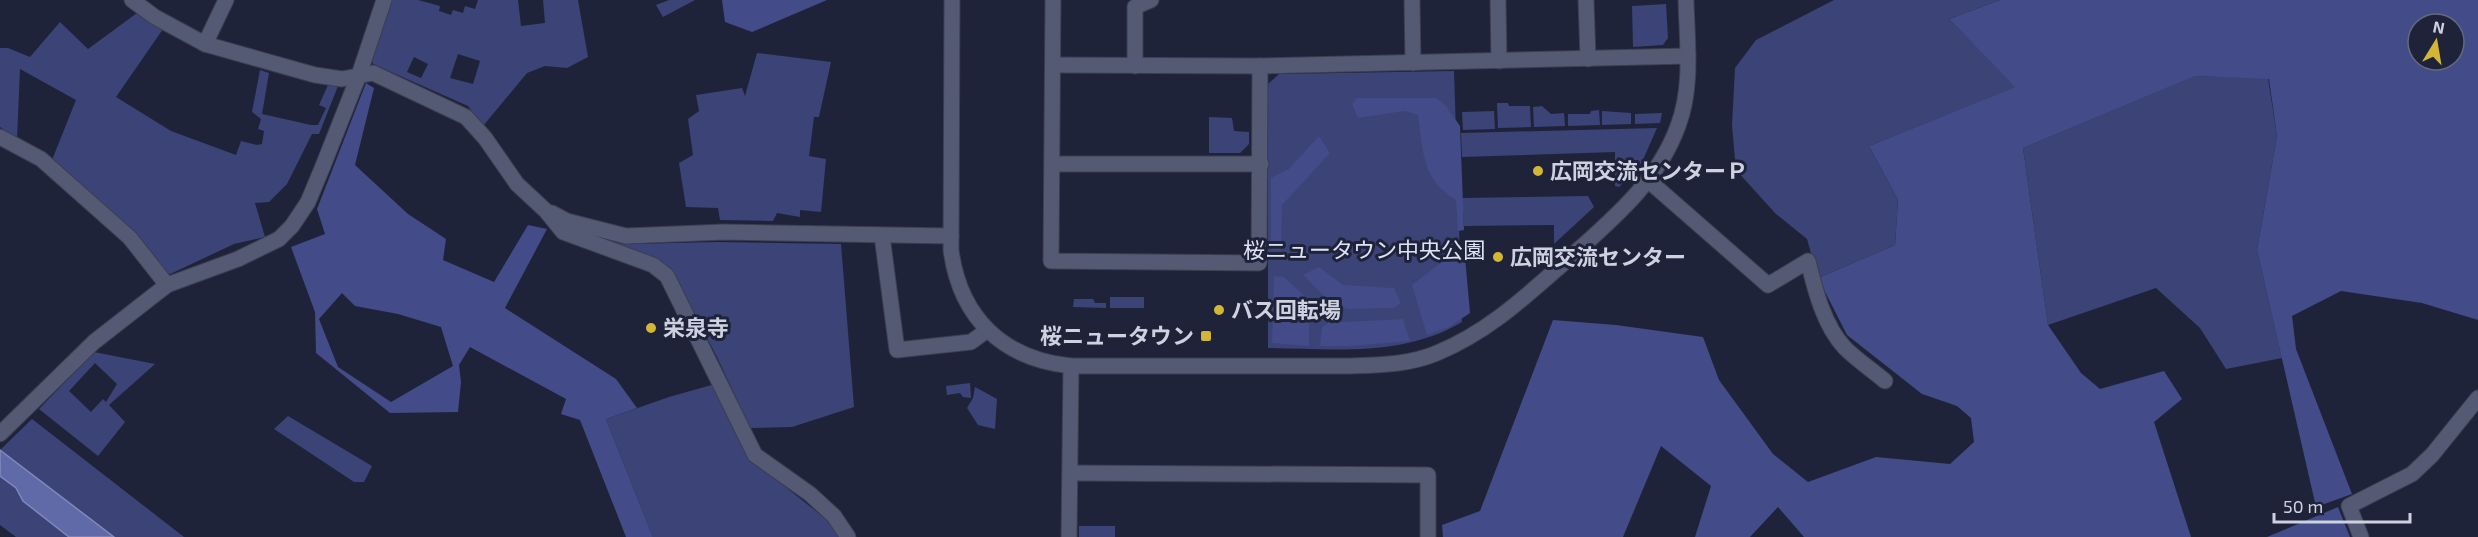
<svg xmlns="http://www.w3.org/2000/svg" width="2478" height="537" viewBox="0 0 2478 537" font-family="'Exo 2','Noto Sans JP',sans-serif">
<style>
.green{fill:#3c4377;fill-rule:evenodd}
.forest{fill:#434b88;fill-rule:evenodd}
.water{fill:#606aa9;stroke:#8189ba;stroke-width:1.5}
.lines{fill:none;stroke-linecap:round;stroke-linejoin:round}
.minor-casing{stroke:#3c3e51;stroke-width:17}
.tertiary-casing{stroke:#3c3e51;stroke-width:17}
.minor{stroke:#545a73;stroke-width:15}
.tertiary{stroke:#545a73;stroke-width:15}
.poi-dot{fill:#d3b635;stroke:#1f2339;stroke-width:2}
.labels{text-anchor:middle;stroke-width:6;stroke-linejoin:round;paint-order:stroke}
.poi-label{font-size:22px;font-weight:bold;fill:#ced1e0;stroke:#1f2339;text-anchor:start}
.park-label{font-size:22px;fill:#dee2f5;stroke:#1f2339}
</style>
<rect width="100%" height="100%" fill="#1f2339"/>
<g class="green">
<path d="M390,0h28l22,6 -1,5 12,4 2,-5 10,3 2,-7 10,3 3,-9h40l3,26 24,-3 -2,-23h35l10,57 -21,11 -22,-2 -18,7 -44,53 -15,-20 -95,-42 -2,-6zM458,54l22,7 -7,23 -23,-6zM414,57l14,7 -7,14 -14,-6z"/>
<polygon points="669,0 695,0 663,17 656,5"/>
<polygon points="1834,0 2000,0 1949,19 2016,87 1869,146 1898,200 1895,245 1818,278 1807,239 1776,214 1736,170 1732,125 1735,68 1756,40"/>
<polygon points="1666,4 1668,38 1663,45 1633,47 1632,6"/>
<polygon points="137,13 163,29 116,97 171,131 236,155 241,141 257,145 262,144 264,131 258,129 261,119 252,112 260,70 269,73 262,114 311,125 318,125 326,108 319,105 328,85 338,86 319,134 312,134 287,184 269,202 255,203 265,237 234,244 166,276 138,235 52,160 76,100 20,69 17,139 0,127 0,48 8,48 30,57 60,22 88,49"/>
<polygon points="757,53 831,62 819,117 814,117 809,156 826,159 821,212 800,210 800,217 777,213 773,221 720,220 718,208 686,207 679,163 693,155 688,119 699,111 696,95 742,88 745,96"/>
<path d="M1454,71l8,251c-58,35 -129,27 -194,26v-264l11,-10z"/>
<polygon points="2194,76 2268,78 2277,136 2257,250 2282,358 2226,369 2200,328 2156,288 2048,325 2023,148"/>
<polygon points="1497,103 1508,103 1509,106 1530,106 1531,127 1498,128"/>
<polygon points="1542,106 1551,114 1564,113 1565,126 1534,127 1533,107"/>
<polygon points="1599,110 1600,125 1568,126 1568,114 1590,114 1591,111"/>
<polygon points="1494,111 1495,129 1463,130 1462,112"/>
<polygon points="1602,111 1631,113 1631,124 1602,125"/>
<polygon points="1662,113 1660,123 1635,124 1635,114"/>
<polygon points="1209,117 1232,118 1234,131 1249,132 1249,144 1240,153 1209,153"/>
<polygon points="1657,128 1642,162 1619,187 1615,186 1615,152 1462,157 1461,133"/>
<polygon points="1588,196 1594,207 1554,244 1554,225 1464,226 1462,198"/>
<polygon points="597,239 627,244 717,242 841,244 854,407 792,427 750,428 717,357 675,277 657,258"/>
<rect x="1110" y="297" width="34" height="11"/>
<polygon points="1074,299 1093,299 1095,303 1106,303 1106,308 1073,307"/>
<path d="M94,352l61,12 -46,41 16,17 -27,34 -59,-47zM95,363l22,21 -11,18 -3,-3 -12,13 -22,-21z"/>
<polygon points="970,383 971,398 963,397 960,393 947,395 946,386"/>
<polygon points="715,384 748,457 832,524 839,537 653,537 606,419 669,397"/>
<polygon points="975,387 997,399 995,429 978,425 967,408 973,398"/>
<polygon points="288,416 372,466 364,482 354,482 274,429"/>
<polygon points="32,419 184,537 114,537 0,450"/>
<polygon points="0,476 16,488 23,501 69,537 16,537 0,525"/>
<rect x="1079" y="526" width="36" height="11"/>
</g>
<g class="forest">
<polygon points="722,0 827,0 752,32 725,22"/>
<path d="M2000,0h478v320l-56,-17 -81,-12 -49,25 4,33 56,145 -36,13 -59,-257 20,-114 -8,-57 -74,-3 -172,72 25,177 33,48 19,16 64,-18 18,28 -28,23 37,115h-387l-26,-30 -28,30h-55l16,-51 -50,-40 -38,91h-180l-1,-12 38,-14 73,-191 63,5 87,12 16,43 54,74 35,28 68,-25 74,7 24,-22 -3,-24 -14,-12 -35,-12 -75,-59 -29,-57 77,-33 3,-45 -29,-54 146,-59 -66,-68zM2418,24h36v36h-36z"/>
<path d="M366,83l8,5 -19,77 53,49 38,25 -3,21 51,22 34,-57 19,4 -42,79 111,71 21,29 -31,11 47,118h-27l-46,-117 -19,-6 5,-15 -96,-52 -11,18 2,17 -3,30 -68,1 -74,-60 -1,-41 -24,-65 34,-13 -8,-25zM342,293l13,13 43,8 43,13 12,39 -62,36 -53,-35 -19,-48z"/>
<path d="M1357,98h79l10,8 14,20 4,104 -6,1 -2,-31c-34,-20 -33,-49 -38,-85l-13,-4 -47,7 -6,-14z"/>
<polygon points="1319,136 1330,153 1282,205 1281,250 1271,250 1271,178 1289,169"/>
<polygon points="1465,257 1470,313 1449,327 1427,335 1412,285 1447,258"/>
<polygon points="1319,267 1343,285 1394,288 1401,303 1394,308 1348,309 1332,304 1303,275"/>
<polygon points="1274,276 1284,277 1309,300 1309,346 1272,343"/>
<polygon points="1403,319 1410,341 1351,346 1320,346 1322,327 1333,320 1344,322"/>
<polygon points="2338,507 2350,537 2267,537"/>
</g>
<polygon class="water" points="0,450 114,537 69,537 23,501 16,488 0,476"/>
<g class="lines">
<g class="minor-casing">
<g id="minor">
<polyline points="132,0 155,17 205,44 315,75 342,79 373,73 466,117 485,138 517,184 546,211 563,232 653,265 667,276 755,455 810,494 834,516 848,537"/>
<polyline points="1053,0 1051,261 1259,263 1260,66"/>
<polyline points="1412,0 1413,63"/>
<polyline points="1498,0 1499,61"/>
<polyline points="1586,0 1588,59"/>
<polyline points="205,44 226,0"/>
<polyline points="1053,65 1260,66 1688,56"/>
<polyline points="1135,66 1135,7 1151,0"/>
<polyline points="0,137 41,159 94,206 130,238 167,285"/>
<polyline points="1052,164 1261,164"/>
<path d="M1649,181l119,104 40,-24c7,29 16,65 37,87 12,12 27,22 40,33"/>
<polyline points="552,213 567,221 626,236 724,232 951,236"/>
<polyline points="882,236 897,350 971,342 986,331"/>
<polyline points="0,434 94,342 167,285 238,259 279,239 292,226 308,202 323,166 359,75 384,0"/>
<polyline points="1070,473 1428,475 1428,537"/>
<polyline points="1069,537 1071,366"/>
<polyline points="2361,537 2349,506 2412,474 2432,455 2478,398"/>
</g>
</g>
<g class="tertiary-casing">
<path id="tertiary" d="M952,0l-1,250c9,68 52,109 120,116h277c30,-1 61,-1 89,-13 51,-21 88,-56 129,-92 44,-40 91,-77 112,-135 15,-39 9,-84 8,-126"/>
</g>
<use href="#minor" class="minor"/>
<use href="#tertiary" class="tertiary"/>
</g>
<g class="poi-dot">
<circle cx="1538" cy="171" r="6"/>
<circle cx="1498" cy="257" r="6"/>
<circle cx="1219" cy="310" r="6"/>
<circle cx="651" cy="328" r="6"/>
<rect x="1200" y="330" width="12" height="12" rx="3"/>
</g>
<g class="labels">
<g class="poi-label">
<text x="1550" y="179">広岡交流センターＰ</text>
<text x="1510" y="265">広岡交流センター</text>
<text x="1231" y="318">バス回転場</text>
<text x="663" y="336">栄泉寺</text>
<text x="1194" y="344" text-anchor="end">桜ニュータウン</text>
</g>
<g class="park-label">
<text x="1364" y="258">桜ニュータウン中央公園</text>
</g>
</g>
<g transform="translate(2436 42) rotate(11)"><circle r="28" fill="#1f2339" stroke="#65697c" stroke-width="1.5"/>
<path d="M0-4.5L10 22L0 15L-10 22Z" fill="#d3b635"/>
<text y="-9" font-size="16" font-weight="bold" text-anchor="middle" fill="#ced1e0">N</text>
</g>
<path d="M2274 513v9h136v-9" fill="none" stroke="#ced1e0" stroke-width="3"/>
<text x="2283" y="513" font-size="18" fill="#ced1e0" stroke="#1f2339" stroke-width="4.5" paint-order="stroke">50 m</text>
</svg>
